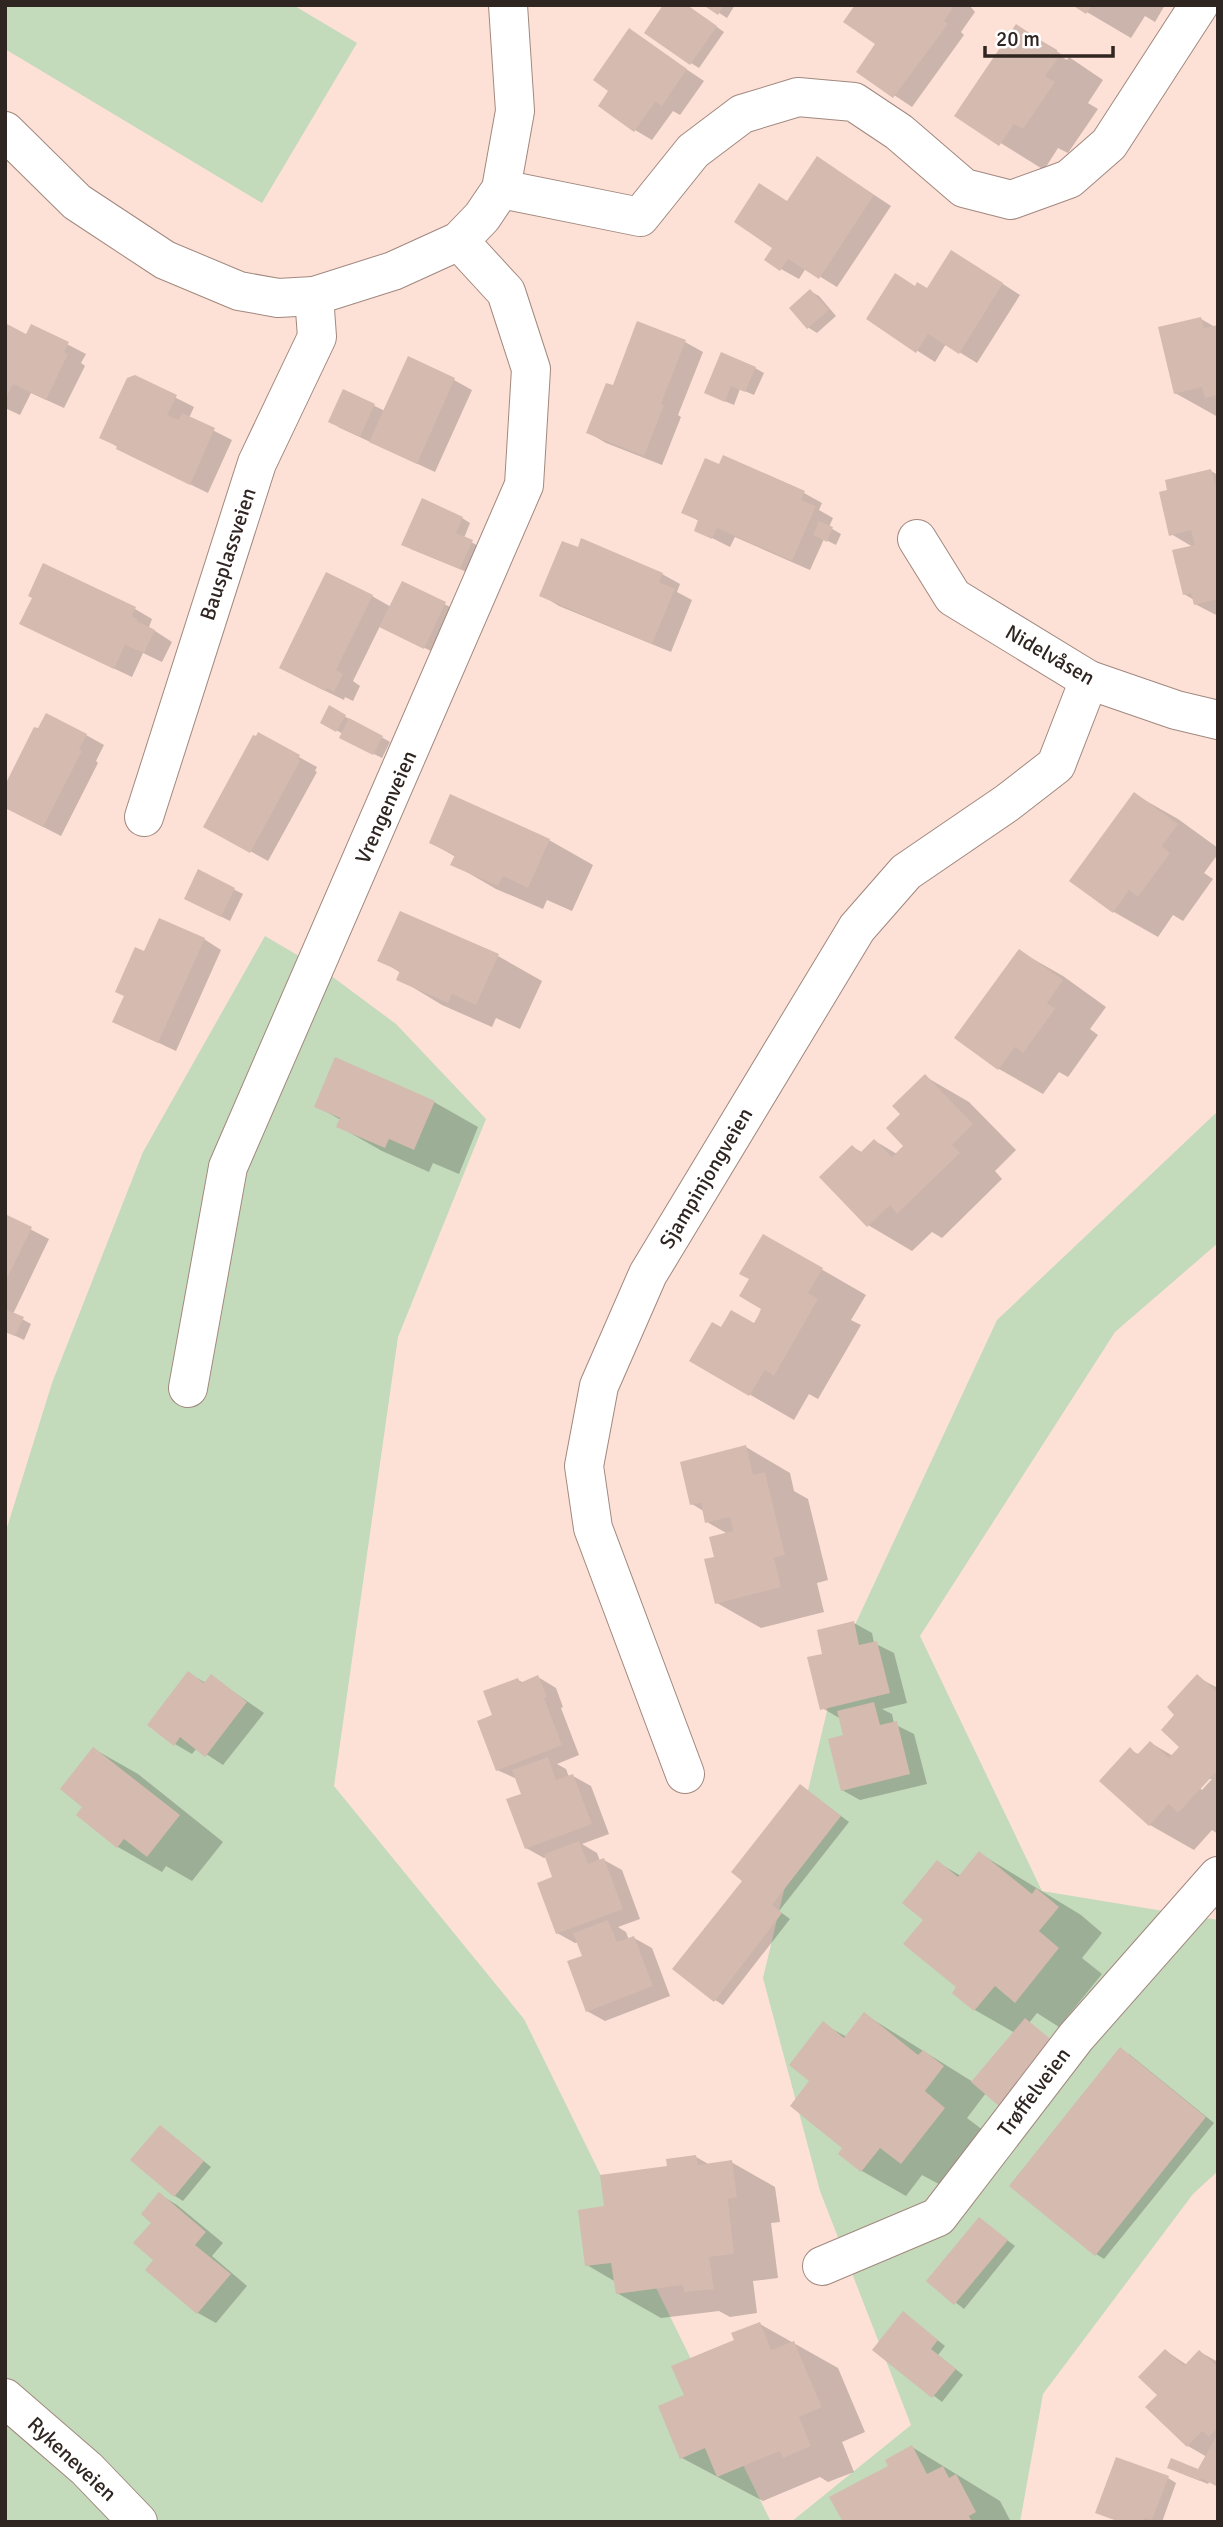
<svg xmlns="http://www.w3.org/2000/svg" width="1223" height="2527" viewBox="0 0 1223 2527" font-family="Signika,sans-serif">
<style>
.green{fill:#c3dabb}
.shadow{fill:#0003;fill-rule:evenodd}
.building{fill:#d4baaf}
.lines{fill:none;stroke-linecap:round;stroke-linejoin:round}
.minor-casing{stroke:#a1887e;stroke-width:40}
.tertiary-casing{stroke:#a1887e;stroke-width:40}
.primary-casing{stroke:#a1887e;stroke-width:40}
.minor{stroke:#fff;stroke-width:38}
.tertiary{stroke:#fff;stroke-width:38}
.primary{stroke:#fff;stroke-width:38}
.labels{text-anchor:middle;stroke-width:7;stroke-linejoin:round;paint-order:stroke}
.street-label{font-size:21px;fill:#2f2521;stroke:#fff}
</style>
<rect width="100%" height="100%" fill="#fde1d7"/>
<g class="green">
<polygon points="5,5 293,5 357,43 262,203 5,49"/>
<polygon points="265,936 326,972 396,1024 486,1119 398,1337 334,1786 524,2019 771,2522 5,2522 5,1534 52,1383 143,1152"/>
<polygon points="1218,1111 1218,1243 1115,1332 920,1636 1042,1891 1218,1920 1218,2171 1193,2194 1043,2394 1020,2522 791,2522 911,2425 820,2191 763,1978 840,1657 997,1320"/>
</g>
<g class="shadow">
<polygon points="686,5 724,32 699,68 691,63"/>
<polygon points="707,5 735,5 727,18"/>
<polygon points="857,5 969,5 975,12 961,32 964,35 912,107 858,71 877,44"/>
<polygon points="1075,5 1165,5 1155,22 1145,16 1131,38"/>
<polygon points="1016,26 1057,50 1057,54 1067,60 1069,57 1103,80 1088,103 1098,109 1068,153 1058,148 1044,170 957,116"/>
<polygon points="629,31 704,81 680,115 673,111 652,140 635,130 611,91"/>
<polygon points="835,169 891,206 837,287 806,268 799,279 781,269 774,247 788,203"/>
<polygon points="969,262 1020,295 977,363 946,344 935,362 868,319 916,287 927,290"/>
<polygon points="810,291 819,296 836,316 817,333 809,328 791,308"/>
<polygon points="1201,319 1215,327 1218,327 1218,417 1175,393"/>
<polygon points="5,326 27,336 32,326 86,354 81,363 85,366 64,408 31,393 20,415 5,408"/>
<polygon points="685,342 703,352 678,415 681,417 662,465 606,443 589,433 614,387"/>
<polygon points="755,368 764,373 754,395 740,389 734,405 715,397"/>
<polygon points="135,377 194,407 189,418 232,440 208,493 136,458 101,437"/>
<polygon points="454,380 472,390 435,472 338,427 344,391 385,411"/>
<polygon points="720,467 804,493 822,503 819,510 833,518 829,527 841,534 836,545 824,539 810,570 735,537 730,547 696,530 699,521 683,512"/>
<polygon points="1211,471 1218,475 1218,616 1195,604 1194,600 1184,594 1193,547 1171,534"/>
<polygon points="462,518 470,523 464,538 480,547 469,573 411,549"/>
<polygon points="662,574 680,584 677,592 692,600 671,652 559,606 541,595"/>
<polygon points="402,583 454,609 433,652 380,626 353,681 360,686 353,701 345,697 344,700 299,678 372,596 391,607"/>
<polygon points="135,609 152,619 149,627 172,642 162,662 143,653 132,677 39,633"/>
<polygon points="330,708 390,742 382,758 350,742 343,734 322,722"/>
<polygon points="86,735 104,745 96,761 98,763 61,836 16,813"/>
<polygon points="259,735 317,767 315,771 317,772 268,861 205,826"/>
<polygon points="1134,794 1178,819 1218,848 1218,854 1204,873 1213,879 1183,921 1173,915 1158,937 1114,912 1071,880"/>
<polygon points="549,840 593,865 572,911 547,900 543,909 496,889 453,864 456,857 431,843"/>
<polygon points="199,872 243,894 230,921 194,903"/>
<polygon points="204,939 221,950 176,1051 114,1022"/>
<polygon points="1019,951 1063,976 1106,1007 1090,1029 1098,1035 1068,1077 1059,1072 1043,1094 999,1069 957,1037"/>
<polygon points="498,956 542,981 520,1029 496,1018 492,1027 442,1005 399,979 401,973 380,960"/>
<polygon points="926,1077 969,1102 1016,1150 995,1171 1002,1179 942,1238 932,1232 912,1251 868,1225 853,1147 863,1153 875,1141 897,1154 906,1146 903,1114"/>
<polygon points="434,1102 478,1127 459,1174 433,1163 429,1172 382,1151 338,1126 341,1120 316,1106"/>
<polygon points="5,1216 49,1239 13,1314 31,1324 24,1340 5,1331"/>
<polygon points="764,1236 866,1295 851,1320 861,1325 818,1399 809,1394 794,1420 692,1361 722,1329 754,1325 764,1309 751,1279"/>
<polygon points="746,1447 790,1473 794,1491 808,1499 828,1580 817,1583 824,1612 761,1628 717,1603 716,1558 728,1534 707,1522 705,1512 692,1504"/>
<polygon points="854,1623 872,1633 874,1643 894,1653 907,1703 882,1709 892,1714 894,1724 914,1734 927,1784 860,1800 842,1790 845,1737 841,1719 822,1708 824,1655"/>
<polygon points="188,1673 206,1683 211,1676 264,1713 223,1765 197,1748 192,1754 175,1744"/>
<polygon points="538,1677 556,1688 563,1707 561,1708 579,1755 557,1764 566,1769 569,1777 573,1776 591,1786 609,1834 582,1844 597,1853 600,1861 604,1860 622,1870 640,1919 618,1927 626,1932 629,1940 634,1938 652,1948 670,1996 605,2021 587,2011 584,1957 579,1942 575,1943 557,1933 555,1878 547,1857 544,1858 526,1848 523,1795 517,1779 497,1770 494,1716 518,1680 524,1683"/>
<path d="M1197,1677l21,11v146l-6,-4 -18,20 -44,-25 -20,-75 10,5 11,-12 22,13 9,-9 -5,-32zM1207,1779h5l-10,11 -3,-3z"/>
<polygon points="94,1749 138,1774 223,1842 192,1881 166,1866 162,1872 118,1847 85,1806"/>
<polygon points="809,1792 849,1822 779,1911 790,1919 723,2005 715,2000 744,1880"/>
<polygon points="979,1853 1081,1915 1102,1933 1082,1958 1102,1974 1059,2027 1037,2013 1029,2023 986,2093 967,2118 988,2134 946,2188 922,2175 906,2196 862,2171 840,2154 845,2148 812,2081 823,2024 847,2037 864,2014 973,2082 1015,2033 975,2010 954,1992 958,1987 925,1919 937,1862 961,1876"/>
<polygon points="1129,2054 1214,2123 1104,2259 1096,2254"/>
<polygon points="161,2127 211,2167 183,2201 175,2196"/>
<polygon points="696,2157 710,2165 731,2162 775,2187 780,2222 771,2223 778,2278 753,2281 757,2313 730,2317 719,2311 661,2318 617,2293 616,2282 587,2265 606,2208"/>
<polygon points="159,2194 177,2205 223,2243 212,2256 247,2286 216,2323 198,2313 147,2270 156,2260 153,2222"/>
<polygon points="979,2219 1015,2246 964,2309 928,2281"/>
<polygon points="903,2313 945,2346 938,2355 963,2375 942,2402 874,2350"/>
<polygon points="760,2324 838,2368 865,2432 842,2442 854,2472 828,2482 820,2477 763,2501 682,2458 686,2396 736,2341"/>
<polygon points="1166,2351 1187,2365 1200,2352 1218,2362 1218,2485 1210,2481 1208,2484 1178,2472 1199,2471 1207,2457 1188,2446 1159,2395"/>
<polygon points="912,2447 1000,2501 1011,2522 844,2522 890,2467"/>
<polygon points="1168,2478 1176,2483 1162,2522 1120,2522"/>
</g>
<g class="building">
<polygon points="663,5 687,5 717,26 690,65 644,33"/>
<polygon points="703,5 724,5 718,15"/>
<polygon points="855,5 955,5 944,21 948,24 893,98 856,72 875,44 843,22"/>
<polygon points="1072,5 1092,5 1086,14"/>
<polygon points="1016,24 1061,54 1045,76 1055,82 1023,129 1014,124 999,146 954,116"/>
<polygon points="629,28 687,69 662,106 655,102 634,132 598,106 608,91 593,80"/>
<polygon points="817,156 874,195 819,279 788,259 780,271 764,260 772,248 734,222 759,183 787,201"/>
<polygon points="951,250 1003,283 959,354 928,334 916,353 866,319 895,273 915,286 917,282 927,288"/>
<polygon points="810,289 829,310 807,329 789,308"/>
<polygon points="1201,317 1204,328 1218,325 1218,395 1205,398 1202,387 1174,394 1158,327"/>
<polygon points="637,321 686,340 661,404 664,405 644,456 586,433 606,383 613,385"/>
<polygon points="5,323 26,334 31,324 69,342 64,352 68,354 46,400 13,384 5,400"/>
<polygon points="721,352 756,367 745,392 731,386 725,402 704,393"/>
<polygon points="408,356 455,378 417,464 369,442"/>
<polygon points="135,375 177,395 167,415 179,420 182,413 215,428 190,485 116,449 117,446 99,438 127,378"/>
<polygon points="343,389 375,404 360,437 328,422"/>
<polygon points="723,455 805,491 801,500 816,506 792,561 717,528 712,539 694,531 698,520 681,513 705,458 719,464"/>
<polygon points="1211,469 1218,494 1218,599 1194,605 1191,593 1183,595 1172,550 1195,545 1191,530 1169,536 1159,492 1167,490 1165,480"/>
<polygon points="422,498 463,517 456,533 473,540 460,569 401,545"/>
<polygon points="819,521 833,527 827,542 813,535"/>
<polygon points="581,538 663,573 659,582 675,589 652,644 539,596 562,541 578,547"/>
<polygon points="43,563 136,607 132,616 137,619 137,621 155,630 144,653 125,645 114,669 19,624 32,598 28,596"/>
<polygon points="326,572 373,595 336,670 343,674 334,692 327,688 325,691 279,668"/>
<polygon points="402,581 446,602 424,649 379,627"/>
<polygon points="329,705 346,715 336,732 320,723"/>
<polygon points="46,713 87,734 79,750 82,751 43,827 5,808 5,785 34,727 38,728"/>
<polygon points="349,718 383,736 373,755 339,738"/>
<polygon points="258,732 300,755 298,759 300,761 250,853 203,827 253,735 256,736"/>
<polygon points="1134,792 1178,824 1162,846 1170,853 1138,897 1129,890 1113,913 1069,881"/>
<polygon points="450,794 550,839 528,888 503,876 498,886 450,865 455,855 429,843"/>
<polygon points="198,869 235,888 221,917 184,899"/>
<polygon points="400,911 499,954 476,1005 452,994 448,1003 396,980 400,971 377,961"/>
<polygon points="159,918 205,938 158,1043 112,1022 124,996 115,992 135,947 144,951"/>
<polygon points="1019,949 1063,980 1047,1003 1055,1009 1023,1053 1015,1047 998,1070 954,1038"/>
<polygon points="335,1057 435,1101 414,1150 389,1139 385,1148 336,1127 340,1118 314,1107"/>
<polygon points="925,1074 973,1124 952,1145 960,1153 897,1214 890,1205 867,1227 819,1177 852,1145 860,1153 874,1139 892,1157 903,1146 886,1128 900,1114 892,1106"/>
<polygon points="5,1214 32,1227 5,1283"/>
<polygon points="763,1234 823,1268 808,1293 818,1299 774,1376 765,1370 749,1396 689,1361 712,1322 721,1327 731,1310 754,1323 758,1316 761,1309 739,1296 749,1279 739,1274"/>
<polygon points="5,1309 24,1317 15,1336 5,1332"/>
<polygon points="746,1445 753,1475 765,1472 785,1555 774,1558 781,1587 715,1604 704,1559 714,1557 709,1537 733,1531 730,1517 705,1523 701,1503 690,1505 680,1462"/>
<polygon points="854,1621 859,1645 877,1641 890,1693 820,1710 807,1657 822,1654 817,1630"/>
<polygon points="188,1671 204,1683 211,1674 247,1702 205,1757 180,1737 174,1746 147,1725"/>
<polygon points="1197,1674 1218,1693 1218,1770 1178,1813 1169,1804 1149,1826 1099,1781 1130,1747 1137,1755 1150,1741 1169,1758 1179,1747 1161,1730 1174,1715 1167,1707"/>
<polygon points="538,1675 547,1697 544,1698 562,1745 496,1771 477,1721 492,1715 483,1691 518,1678 520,1683"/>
<polygon points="874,1702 880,1725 897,1721 910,1774 841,1791 828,1739 843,1735 837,1711"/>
<polygon points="93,1747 180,1815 147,1857 124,1839 117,1848 76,1815 82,1807 60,1789"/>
<polygon points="548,1757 556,1780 573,1774 592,1824 525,1849 506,1799 521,1794 512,1770"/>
<polygon points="800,1784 841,1816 772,1905 782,1913 714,2002 672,1969 742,1881 731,1872"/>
<polygon points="579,1841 588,1864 604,1858 623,1909 556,1934 537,1883 552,1877 544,1854"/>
<polygon points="979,1851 1032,1894 1036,1888 1059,1907 1039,1931 1059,1948 1015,2003 995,1986 974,2011 952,1993 956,1987 903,1944 923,1920 902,1903 937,1860 958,1877"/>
<polygon points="608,1920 617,1942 634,1936 653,1986 586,2012 567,1961 582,1956 573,1933"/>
<polygon points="864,2012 918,2055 923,2050 944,2066 925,2091 945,2108 901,2164 880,2148 861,2172 838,2154 842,2148 790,2106 809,2081 789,2065 823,2021 844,2038"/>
<polygon points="1025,2018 1054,2042 1000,2107 971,2082"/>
<polygon points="1120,2047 1206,2117 1095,2256 1009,2186"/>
<polygon points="160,2125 204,2161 174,2197 130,2160"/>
<polygon points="696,2155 698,2165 732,2160 737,2197 728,2199 734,2254 709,2257 714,2289 684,2292 683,2285 616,2294 611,2263 585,2266 578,2210 604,2206 600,2175 667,2166 666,2159"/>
<polygon points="159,2192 206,2232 195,2245 231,2274 197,2314 145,2270 153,2260 133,2243 151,2223 141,2214"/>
<polygon points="979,2217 1008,2240 954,2305 926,2281"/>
<polygon points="903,2311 938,2340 931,2349 956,2369 932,2398 872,2350"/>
<polygon points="760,2322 771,2350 794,2341 808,2375 822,2407 799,2417 811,2446 783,2458 780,2451 717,2477 705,2448 680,2459 658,2406 684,2395 671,2366 734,2340 731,2333"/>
<polygon points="1165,2349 1184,2366 1199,2350 1218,2367 1218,2427 1209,2437 1202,2431 1187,2447 1145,2407 1157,2395 1138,2377"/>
<polygon points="1216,2437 1218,2438 1218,2487 1201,2478 1200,2481 1167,2468 1171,2458 1198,2469"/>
<polygon points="912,2445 927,2474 943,2466 949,2478 956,2474 976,2512 969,2516 972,2522 843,2522 829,2497 888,2466 885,2460"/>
<polygon points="1116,2457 1169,2476 1152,2520 1144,2518 1143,2522 1120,2522 1095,2513"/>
</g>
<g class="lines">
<g class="minor-casing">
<g id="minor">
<polyline points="5,131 77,202 165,260 239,291 278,298 314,296 393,271 459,241 482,217 501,189 515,111 508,5"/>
<polyline points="501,189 640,217 693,151 742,114 798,97 854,102 899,132 964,188 1011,200 1069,179 1109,144 1199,5"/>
<polyline points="144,817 257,463 317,337 314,296"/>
<polyline points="188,1388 228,1167 524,485 531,369 506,292 459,241"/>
<polyline points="685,1774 593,1528 584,1466 599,1386 648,1274 857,928 906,872 1007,803 1056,765 1089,680"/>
<polyline points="822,2266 938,2217 1076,2037 1218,1876"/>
</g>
</g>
<g class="tertiary-casing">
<polyline id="tertiary" points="917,539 953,597 1089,680 1176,710 1218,720"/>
</g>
<g class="primary-casing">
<polyline id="primary" points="5,2398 87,2469 138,2522"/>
</g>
<use href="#minor" class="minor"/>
<use href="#tertiary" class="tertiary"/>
<use href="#primary" class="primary"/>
</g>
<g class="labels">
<g class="street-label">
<text transform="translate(228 554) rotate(-72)" y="7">Bausplassveien</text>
<text transform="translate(1050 655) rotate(30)" y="7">Nidelvåsen</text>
<text transform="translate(386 807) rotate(-66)" y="7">Vrengenveien</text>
<text transform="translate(706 1178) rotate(-59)" y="7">Sjampinjongveien</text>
<text transform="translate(1034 2092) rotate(-53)" y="7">Trøffelveien</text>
<text transform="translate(72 2459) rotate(43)" y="7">Rykeneveien</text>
</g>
</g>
<rect width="1223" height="2527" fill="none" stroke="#2f2521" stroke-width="14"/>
<path d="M985 46v10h128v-10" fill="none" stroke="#2f2521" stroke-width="3.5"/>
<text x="996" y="46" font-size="21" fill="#2f2521" stroke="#ffffff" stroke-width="5" paint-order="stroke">20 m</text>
</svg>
